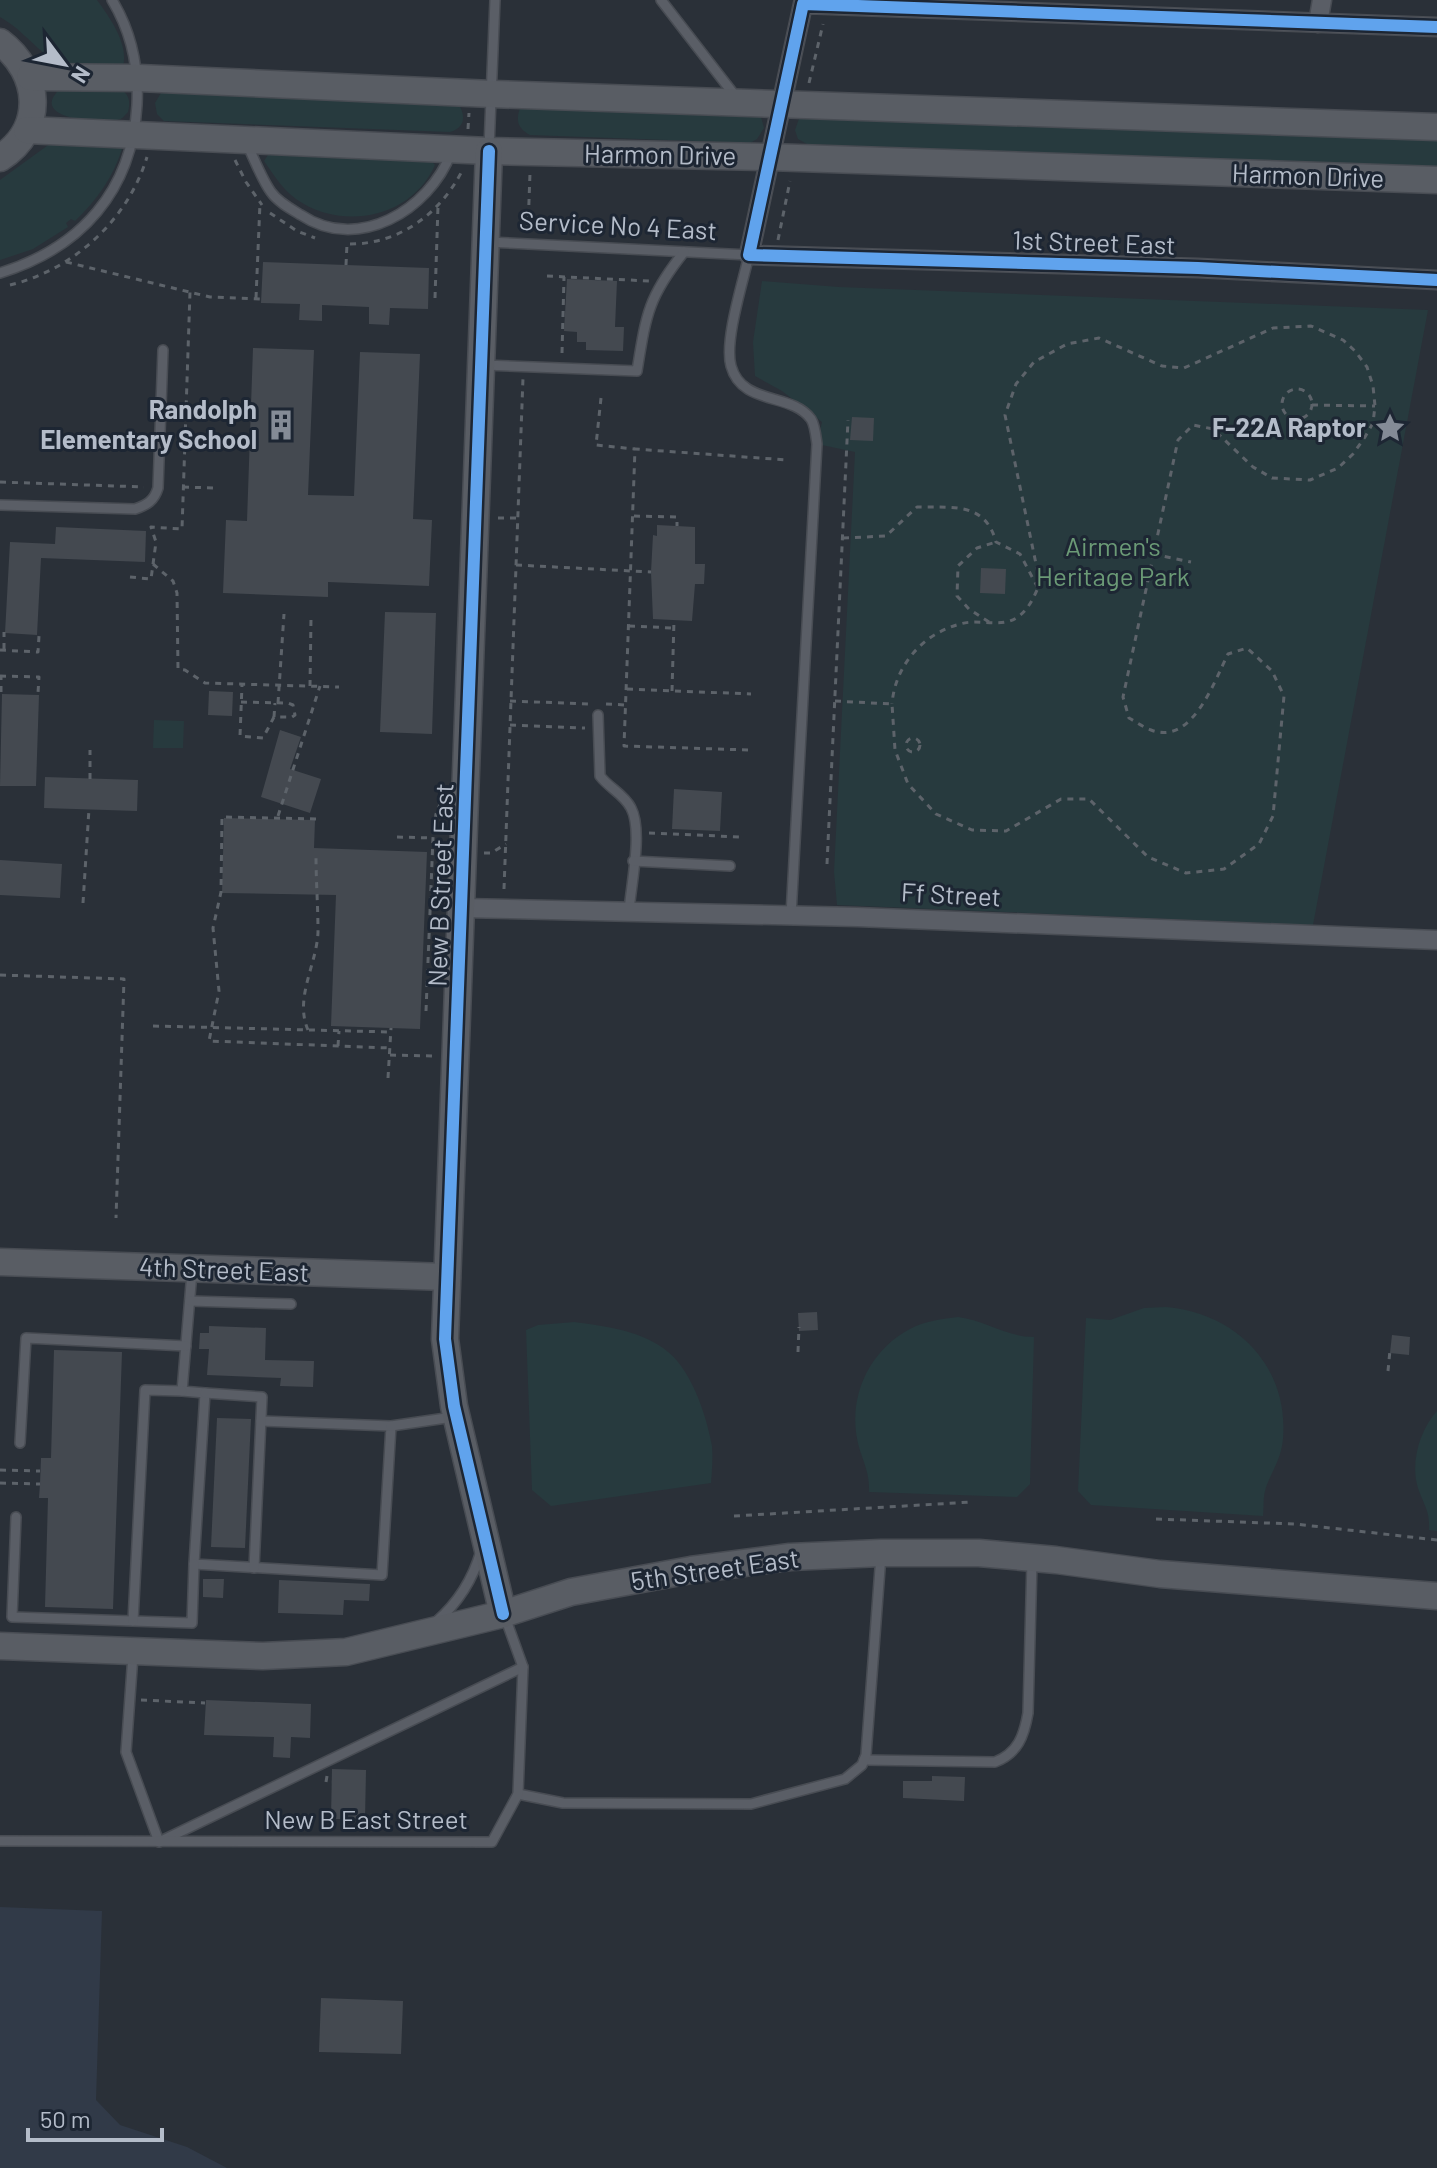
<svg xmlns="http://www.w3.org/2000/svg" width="1437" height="2168" viewBox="0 0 1437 2168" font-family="Barlow,sans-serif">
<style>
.airport{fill:#313a48}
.green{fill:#273a3e}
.building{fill:#444950}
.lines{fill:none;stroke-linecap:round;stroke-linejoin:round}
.lane-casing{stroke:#484c53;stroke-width:12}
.street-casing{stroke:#484c53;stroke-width:21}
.secondary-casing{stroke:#484c53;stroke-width:29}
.path{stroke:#5d636a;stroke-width:3;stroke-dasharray:6 6;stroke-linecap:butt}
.lane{stroke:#5a5e66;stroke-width:9}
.street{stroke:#5a5e66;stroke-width:18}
.secondary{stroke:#595d64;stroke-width:26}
.cycleway-casing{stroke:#1d2633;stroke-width:17}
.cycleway{stroke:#60a3ed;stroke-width:12}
.labels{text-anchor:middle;stroke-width:6;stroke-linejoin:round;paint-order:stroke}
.street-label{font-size:26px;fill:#b4bcc9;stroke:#1d2633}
.poi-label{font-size:26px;font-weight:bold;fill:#b4bcc9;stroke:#1d2633;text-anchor:end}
.park-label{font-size:26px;fill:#6b9a76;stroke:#1d2633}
</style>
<rect width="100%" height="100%" fill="#2a3038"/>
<polygon class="airport" points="0,1907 102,1911 96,2100 120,2125 187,2147 227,2168 0,2168"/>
<g class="green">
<path d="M0,0h97c13,18 32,44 26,67 -27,-1 -57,3 -79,-14 -16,-13 -26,-26 -44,-36z"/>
<path d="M61,88h58c10,6 12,13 9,24 -4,4 -5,7 -11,8 -17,4 -91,-1 -56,-32z"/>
<path d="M166,90l291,12c9,12 9,26 -7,30l-286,-11 -7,-7 -2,-11 6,-10z"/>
<path d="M520,108l237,5 4,4 3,11 -7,11 -7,4 -220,-8c-13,-7 -14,-15 -10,-27z"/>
<polygon points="800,116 1437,134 1437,167 807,144 798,139 795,130"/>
<path d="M51,143l72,3c-9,30 -26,54 -48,75l-4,-2 -5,4 2,4 -35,22 -33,11v-80z"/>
<path d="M268,155l163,6 4,4c-24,54 -94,66 -139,34 -14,-10 -22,-24 -32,-38z"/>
<polygon points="762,281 839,287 1428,310 1313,925 837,905 834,872 855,452 817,444 822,422 782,391 755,376 753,342"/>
<polygon points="154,720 184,721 183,748 153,748"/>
<path d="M1166,1307c70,6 123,59 117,132 -2,22 -13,34 -18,52 -2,7 -1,17 -2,25l-172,-11 -13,-14 8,-173 24,2 34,-12z"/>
<path d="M958,1317c29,4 49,20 76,20l-4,147 -13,13 -148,-5c1,-25 -10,-35 -13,-60 -5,-42 16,-83 54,-103 14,-8 33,-10 48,-12z"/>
<path d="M574,1322c30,4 64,8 89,26 28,19 43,66 49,98 1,12 0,25 -1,37l-160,23 -19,-16 -6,-160 12,-5z"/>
<path d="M1437,1411v120l-8,-1c1,-20 -5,-24 -11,-42 -8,-26 2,-58 19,-77z"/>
</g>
<g class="building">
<polygon points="263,262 429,268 428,309 390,308 389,325 369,324 369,307 322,305 322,321 299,320 300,304 261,303"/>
<polygon points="567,279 617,281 615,327 624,327 623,351 586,350 586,342 577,342 577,332 564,331"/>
<polygon points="253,348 314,350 308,495 354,496 360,352 420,354 413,519 432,520 429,586 328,582 328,597 223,593 226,520 247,521"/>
<polygon points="852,417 874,418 873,441 850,440"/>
<polygon points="657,525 695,527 695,564 705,564 704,584 695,584 692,621 653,619 651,572 653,535 657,536"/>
<polygon points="56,527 146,531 145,562 41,558 37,635 5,633 10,542 55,544"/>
<polygon points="981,568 1006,569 1005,594 980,593"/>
<polygon points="385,612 436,613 432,734 380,732"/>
<polygon points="209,691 233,692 232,716 208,715"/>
<polygon points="2,694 39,695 36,786 0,786"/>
<polygon points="280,730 301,737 290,769 321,779 310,813 261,797"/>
<polygon points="45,777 138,780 137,811 44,808"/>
<polygon points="674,789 722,792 720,831 672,829"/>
<polygon points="224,818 315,820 314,848 427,852 420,1029 331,1026 336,895 222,893"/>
<polygon points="0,860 62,864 60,898 0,895"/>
<polygon points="817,1312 818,1330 799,1331 798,1313"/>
<polygon points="209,1326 266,1328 265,1360 314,1361 313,1387 280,1386 281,1378 207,1375 209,1349 199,1349 200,1333 209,1333"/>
<polygon points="1392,1335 1410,1337 1409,1355 1390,1353"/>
<polygon points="54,1350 122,1352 113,1609 45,1607 48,1498 39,1498 40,1484 41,1458 51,1458"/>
<polygon points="217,1418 251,1419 245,1548 211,1547"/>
<polygon points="203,1579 224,1579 223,1598 203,1597"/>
<polygon points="279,1580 370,1584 369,1601 344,1600 343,1615 278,1613"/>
<polygon points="206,1700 311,1704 310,1738 291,1737 290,1758 273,1757 274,1737 204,1735"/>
<polygon points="332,1769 366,1770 365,1819 331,1819"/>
<polygon points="932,1776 965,1777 964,1801 903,1798 903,1781 932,1781"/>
<polygon points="321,1998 403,2001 401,2054 319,2052"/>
</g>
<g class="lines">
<g class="lane-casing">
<g id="lane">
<polyline points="661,0 736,97"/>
<path d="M246,142c8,16 15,36 25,50 7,10 20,17 30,23 57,38 128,-5 150,-62"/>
<polyline points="489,148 495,0"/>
<path d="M488,242l261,13c-6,27 -25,86 -18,111 11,40 60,26 80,53 4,6 5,18 6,25l-26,471"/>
<path d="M0,273c81,-25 132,-82 137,-168 2,-38 -5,-72 -25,-105"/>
<path d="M484,365l153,6c9,-56 11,-74 47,-119"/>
<path d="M0,505l135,4c12,-4 19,-8 23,-21l5,-138"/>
<path d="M598,715l2,61c9,12 24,18 31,32 12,22 0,77 -2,103"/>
<polyline points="633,861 730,866"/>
<polyline points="192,1272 182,1391 205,1393 194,1564 382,1575 391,1426 261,1421"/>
<polyline points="190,1301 291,1304"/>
<polyline points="205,1393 262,1397 254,1568"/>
<polyline points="391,1426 453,1417"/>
<polyline points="20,1443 26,1338 186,1346"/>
<polyline points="16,1517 12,1617 192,1623 194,1564"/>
<polyline points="133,1621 145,1390 182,1391"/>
<path d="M436,1622c23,-20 37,-43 45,-71"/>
<polyline points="133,1655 126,1752 159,1842 523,1667"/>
<path d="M864,1760l131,2c23,-9 29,-26 33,-49l4,-152"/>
<polyline points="518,1794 563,1803 751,1804 845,1779 862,1765 866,1755 881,1555"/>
<polyline points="0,1841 492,1842 518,1794 523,1667 505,1617"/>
</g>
</g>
<g class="street-casing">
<g id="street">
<polyline points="1318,23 1322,0"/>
<polyline points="1437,27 803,4 749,255 1198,268 1437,280"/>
<polyline points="463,908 857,917 1437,940"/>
</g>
</g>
<g class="secondary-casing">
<g id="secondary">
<path d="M0,42c41,31 46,87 0,116"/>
<polyline points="30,77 139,78 492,94 1437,127"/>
<polyline points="27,130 489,151 769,157 1437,180"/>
<polyline points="489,151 445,1339 454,1406 503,1614"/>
<polyline points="0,1262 447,1277"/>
<polyline points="0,1646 263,1656 346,1652 503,1614 571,1592 691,1570 790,1557 881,1553 979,1553 1056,1560 1160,1574 1437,1596"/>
</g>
</g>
<g class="path">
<polyline points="809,83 823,24"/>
<polyline points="468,129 469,113"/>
<polyline points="235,160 246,182 262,205"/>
<polyline points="270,213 297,231 315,238"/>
<polyline points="528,229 530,173"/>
<polyline points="778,240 790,181"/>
<path d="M350,244c49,0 90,-30 112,-73"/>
<polyline points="66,262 210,297 261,299"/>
<polyline points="346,265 347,244"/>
<polyline points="547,276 649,281"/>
<path d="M10,285c63,-15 118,-65 137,-128"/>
<polyline points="256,298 260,203"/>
<polyline points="435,298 438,206"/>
<polyline points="562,353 564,277"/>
<circle cx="1297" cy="404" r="15"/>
<polyline points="601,398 596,445 635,449"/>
<polyline points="1312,405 1375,406"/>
<circle cx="1390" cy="429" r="6"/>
<polyline points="0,482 144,487"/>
<polyline points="183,487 213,488"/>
<polyline points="634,516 677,517 677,526"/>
<polyline points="498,518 518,518"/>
<path d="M843,538l43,-2 31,-29c35,1 68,-6 79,35l24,12 18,34"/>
<polyline points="1153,554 1191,562"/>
<polyline points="153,564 173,581 177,593 178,669 185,670 205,683 339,687"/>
<polyline points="516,565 651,572"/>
<polyline points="130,577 151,579 156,542 151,527 182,529 190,292"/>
<polyline points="989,622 969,609 957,596 958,566 977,548 996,542"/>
<polyline points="629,626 673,628"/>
<polyline points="4,649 4,632"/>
<polyline points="0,650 38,652 39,636"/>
<polyline points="0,676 39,677 38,693"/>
<polyline points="310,686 311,618"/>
<polyline points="627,689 751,694"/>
<polyline points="672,691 674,620"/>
<polyline points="1,692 1,676"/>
<polyline points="510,701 590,704"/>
<path d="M835,701l57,3 3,46 13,34 28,30 36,16 34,1 55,-32h28l59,58 38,16 38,-4 35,-25 14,-28 11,-120 -12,-25 -25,-23 -19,6c-14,28 -36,92 -77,76 -8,-3 -15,-8 -22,-12l-6,-21 55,-257 15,-15 20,4 40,38 19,11 38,2 28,-12 15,-14 12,-17 8,-14 2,-17 -2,-20 -6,-19 -12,-16 -12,-11 -32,-14 -38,2 -89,40 -22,-2 -63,-28 -32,6 -33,18 -18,22 -11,31 35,168c-6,14 -13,32 -30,38 -15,5 -34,-2 -50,3 -38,10 -65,42 -68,80"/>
<polyline points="241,702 288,703 293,705 295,715 292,717 274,717 263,738 240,736 242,685"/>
<polyline points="278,703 284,614"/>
<polyline points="606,704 626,705"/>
<polyline points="274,717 275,703"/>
<polyline points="510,725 585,728"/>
<circle cx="913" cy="745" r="7"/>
<polyline points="748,750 624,746 635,449 787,460"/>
<polyline points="90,779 90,750"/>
<polyline points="278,816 320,686"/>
<polyline points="316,819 222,817 221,892 213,928 219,991 209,1041 390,1048"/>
<polyline points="649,833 741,837"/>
<polyline points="397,837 433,838"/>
<polyline points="484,853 491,853 506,844"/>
<polyline points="827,864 848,420"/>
<polyline points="504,889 523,378"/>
<polyline points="83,903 89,809"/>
<polyline points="0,975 124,979 116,1218"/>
<polyline points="426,1011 433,838 436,814 443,797"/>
<polyline points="153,1026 391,1032"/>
<path d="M308,1030c-14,-32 9,-66 10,-98 0,-26 -2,-51 -2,-76"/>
<polyline points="338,1046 339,1031"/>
<polyline points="390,1055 434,1056"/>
<polyline points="388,1078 391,1028"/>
<polyline points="798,1352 799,1327"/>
<polyline points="1388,1371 1390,1350"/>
<polyline points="0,1470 40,1471"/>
<polyline points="0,1483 40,1484"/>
<polyline points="734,1516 972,1502"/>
<polyline points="1156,1519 1295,1524 1437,1540"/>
<polyline points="141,1700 205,1703"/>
<polyline points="327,1776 326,1782 332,1782"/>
</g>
<use href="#lane" class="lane"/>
<use href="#street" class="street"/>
<use href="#secondary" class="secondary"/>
<g class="cycleway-casing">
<g id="cycleway">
<polyline points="1437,27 803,4 749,255 1198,268 1437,280"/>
<polyline points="489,151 445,1339 454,1406 503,1614"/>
</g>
</g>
<use href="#cycleway" class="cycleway"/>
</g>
<defs>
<g id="building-bare" transform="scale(2.4)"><path d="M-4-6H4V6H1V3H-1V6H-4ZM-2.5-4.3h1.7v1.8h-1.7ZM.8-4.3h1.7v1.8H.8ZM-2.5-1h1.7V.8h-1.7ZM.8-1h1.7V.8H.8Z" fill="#848b96" stroke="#1d2633" stroke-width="2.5" paint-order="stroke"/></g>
<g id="sight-bare" transform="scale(2.4)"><path d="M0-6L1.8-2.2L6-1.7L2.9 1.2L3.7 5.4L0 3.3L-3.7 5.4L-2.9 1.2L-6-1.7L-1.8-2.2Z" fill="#848b96" stroke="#1d2633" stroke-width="2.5" paint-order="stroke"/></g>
</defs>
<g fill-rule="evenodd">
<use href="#building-bare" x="281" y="425"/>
<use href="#sight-bare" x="1390" y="428"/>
</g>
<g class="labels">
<g class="street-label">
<text transform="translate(660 155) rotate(1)" y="9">Harmon Drive</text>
<text transform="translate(1308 176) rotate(2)" y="9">Harmon Drive</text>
<text transform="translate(618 226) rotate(3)" y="9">Service No 4 East</text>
<text transform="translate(1094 243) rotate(2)" y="9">1st Street East</text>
<text transform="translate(441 885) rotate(-88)" y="9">New B Street East</text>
<text transform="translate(951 895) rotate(3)" y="9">Ff Street</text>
<text transform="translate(224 1270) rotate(2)" y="9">4th Street East</text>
<text transform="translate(715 1570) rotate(-8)" y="9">5th Street East</text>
<text x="366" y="1829">New B East Street</text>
</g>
<g class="poi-label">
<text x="257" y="419">Randolph<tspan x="257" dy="30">Elementary School</tspan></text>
<text x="1366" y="437">F-22A Raptor</text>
</g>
<g class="park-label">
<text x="1113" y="556">Airmen's<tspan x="1113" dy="30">Heritage Park</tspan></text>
</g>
</g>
<g transform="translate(64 64) rotate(122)" stroke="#1d2633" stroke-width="6" paint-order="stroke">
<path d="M0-6L14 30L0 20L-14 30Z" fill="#b4bcc9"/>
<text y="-12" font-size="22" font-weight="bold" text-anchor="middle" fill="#b4bcc9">N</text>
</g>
<path d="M28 2128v12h134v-12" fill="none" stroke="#b4bcc9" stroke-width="4"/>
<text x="40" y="2128" font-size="24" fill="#b4bcc9" stroke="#1d2633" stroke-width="6" paint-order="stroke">50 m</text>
</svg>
